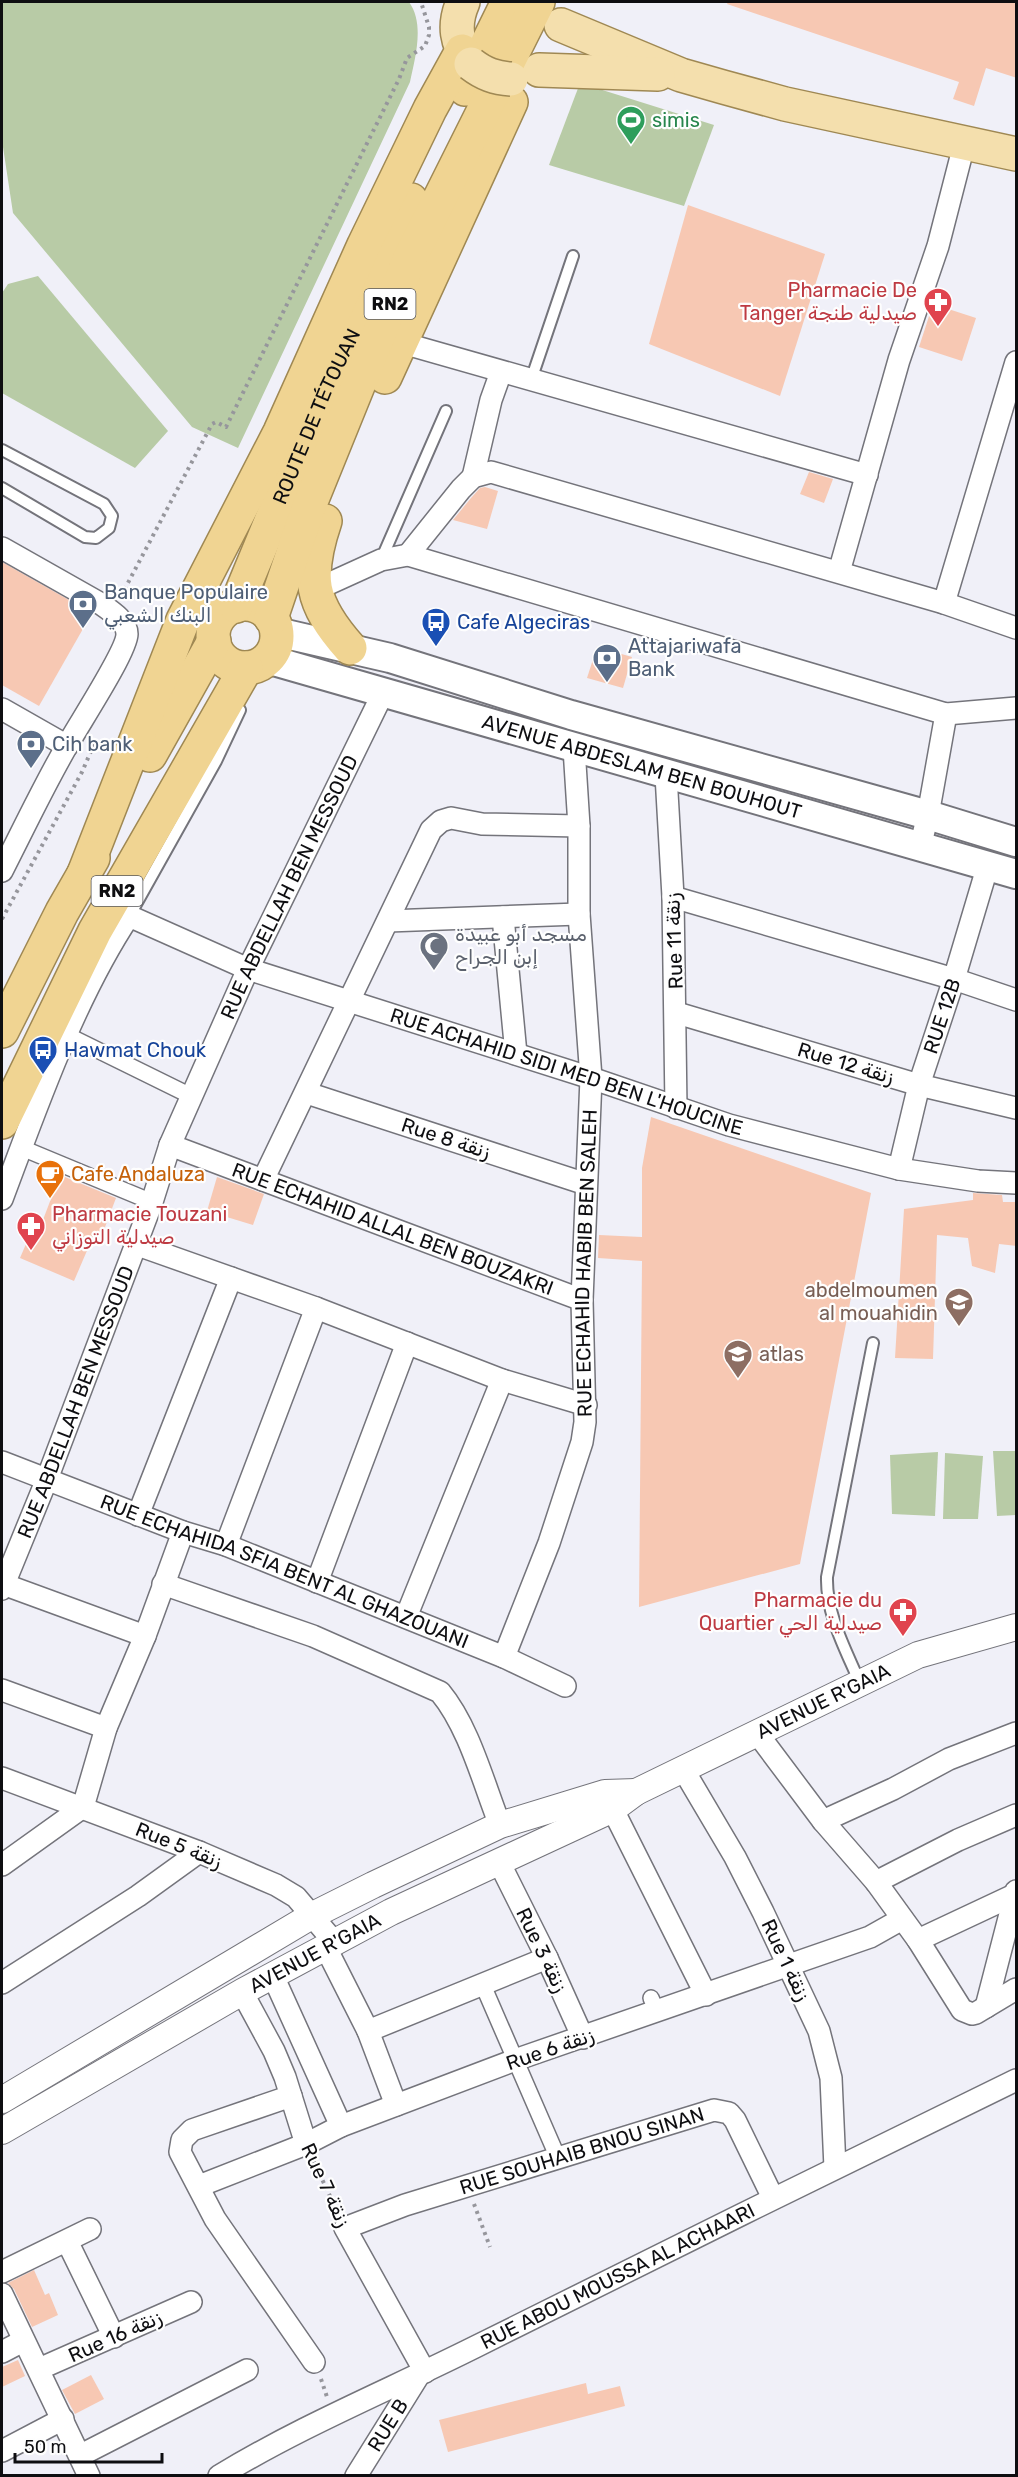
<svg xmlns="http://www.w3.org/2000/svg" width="1018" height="2477" viewBox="0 0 1018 2477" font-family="Rubik,'Noto Naskh Arabic',sans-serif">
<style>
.green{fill:#b8cba6}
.building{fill:#f7c8b3}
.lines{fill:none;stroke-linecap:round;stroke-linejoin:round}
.service-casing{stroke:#74747b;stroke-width:14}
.pedestrian-casing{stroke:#74747b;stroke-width:18}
.minor-casing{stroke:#74747b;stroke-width:24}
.tertiary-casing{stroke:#74747b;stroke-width:28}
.secondary-casing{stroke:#74747b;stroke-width:32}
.primary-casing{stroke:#9f8853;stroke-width:36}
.trunk-casing{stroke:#9f8853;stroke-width:36}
.path{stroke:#96969c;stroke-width:4;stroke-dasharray:3 4.5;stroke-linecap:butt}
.service{stroke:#fff;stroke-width:10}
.pedestrian{stroke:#fff;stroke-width:15}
.minor{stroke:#fff;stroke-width:21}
.tertiary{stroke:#fff;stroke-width:26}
.secondary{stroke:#fff;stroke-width:28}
.primary{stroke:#f4dfad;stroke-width:33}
.trunk{stroke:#f0d492;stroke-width:33}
.primary-bridge-casing{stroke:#9f8853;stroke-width:36;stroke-linecap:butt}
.primary-bridge{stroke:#f4dfad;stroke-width:33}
.labels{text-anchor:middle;stroke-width:4.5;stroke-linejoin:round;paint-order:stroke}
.shield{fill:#fefefe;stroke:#565658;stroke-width:1.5}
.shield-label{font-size:18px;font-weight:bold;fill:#0e0e11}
.leisure-label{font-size:20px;fill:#27864d;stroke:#fefefe;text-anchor:start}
.health-label{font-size:20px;fill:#be3a42;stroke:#fefefe;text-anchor:end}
.street-label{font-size:20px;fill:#0e0e11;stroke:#fefefe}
.service-label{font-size:20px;fill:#4e5e75;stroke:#fefefe;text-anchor:start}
.transit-label{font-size:20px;fill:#164399;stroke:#fefefe;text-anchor:start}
.worship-label{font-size:20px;fill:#5b616d;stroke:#fefefe;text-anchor:start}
.food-label{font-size:20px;fill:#c56008;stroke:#fefefe;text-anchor:start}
.education-label{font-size:20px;fill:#785e54;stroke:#fefefe;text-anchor:end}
</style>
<rect width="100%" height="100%" fill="#f0f0f8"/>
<g class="green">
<path d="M2,2h407c16,22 6,56 1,80l-172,366 -46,-21 -179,-214 -10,-66z"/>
<polygon points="580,83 714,125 684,206 549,165"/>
<polygon points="38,276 168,431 135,468 2,393 2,293 8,284"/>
<polygon points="993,1451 1016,1451 1016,1515 997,1516"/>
<polygon points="938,1452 935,1516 892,1514 890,1455"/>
<polygon points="945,1453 983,1456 978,1519 943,1519"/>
</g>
<g class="building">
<polygon points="728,2 1017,2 1017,78 986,68 974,106 953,99 959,82 727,4"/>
<polygon points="688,205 825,254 780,396 649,344"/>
<polygon points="933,304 976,318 962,361 919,347"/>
<polygon points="809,472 833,479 824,503 800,494"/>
<polygon points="485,487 498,491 487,529 453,520 471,498 480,488"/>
<polygon points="2,562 92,613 39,706 2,685"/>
<polygon points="597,647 632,657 623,688 587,678"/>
<polygon points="651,1117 871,1193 800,1564 639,1607 642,1261 598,1258 599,1235 642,1237 642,1168"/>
<polygon points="60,1175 116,1198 102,1235 95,1232 74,1281 20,1258 32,1230 38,1233"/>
<polygon points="217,1177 264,1194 253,1225 207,1211"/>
<polygon points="973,1193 1002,1195 1003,1202 1017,1202 1017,1246 999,1244 995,1273 972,1266 968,1238 937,1235 933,1359 895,1358 904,1209 973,1200"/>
<polygon points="34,2270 45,2295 49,2293 58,2315 32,2327 14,2289 8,2283"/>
<polygon points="18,2360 25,2376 2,2387 2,2367"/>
<polygon points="91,2375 104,2399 75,2414 62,2390"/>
<polygon points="586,2383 588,2394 620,2386 625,2406 448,2452 439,2420"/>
</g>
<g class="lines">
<g class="service-casing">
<g id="service">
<polyline points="531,380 573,256"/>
<polyline points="2,450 104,504 112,516 109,528 96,538 85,537 2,488"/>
<polyline points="381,560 446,411"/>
<polyline points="131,913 216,761 240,710"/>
<path d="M859,1681c-14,-33 -33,-67 -32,-104l46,-234"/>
</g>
</g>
<g class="pedestrian-casing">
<g id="pedestrian">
<polyline points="67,1035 193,1097"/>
<polyline points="22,1148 152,1202"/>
<polyline points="482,1983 558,2158"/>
<polyline points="651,1998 657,2012"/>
</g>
</g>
<g class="minor-casing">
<g id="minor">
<polyline points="399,342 867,475"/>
<polyline points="473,477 491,400 501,372"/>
<path d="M2,548l99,56c10,7 26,17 26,30 0,17 -48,90 -59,110 -24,41 -44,84 -66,127"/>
<polyline points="408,555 461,489 473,477 491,472 944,603 1016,628"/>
<polyline points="839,572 899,360 938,246 964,145"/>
<polyline points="315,590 381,560 408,555 946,714 1016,708"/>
<polyline points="944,603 1016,362"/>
<polyline points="2,709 67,746"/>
<polyline points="666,775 673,897 676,1108"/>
<polyline points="920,847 928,815 946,714"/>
<polyline points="673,897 954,979 1016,1000"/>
<path id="s1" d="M129,916l119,53 343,109 138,47 170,44 79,12 38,2"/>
<polyline points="503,917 516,1054"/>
<polyline points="388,921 579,914"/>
<polyline points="677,1013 919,1085 1016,1108"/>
<polyline points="307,1093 586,1184"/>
<path id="s2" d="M170,1145l412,155"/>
<path id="s3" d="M899,1169l20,-84 35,-106 34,-114"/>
<polyline points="263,1180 431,830 441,821 451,818 482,824 579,826"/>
<path d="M2,1199c35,-93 72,-200 127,-283l-2,-12"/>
<polyline points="135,1244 316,1308 502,1380 586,1405"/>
<path id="s4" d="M2,1462l181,70 43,13 278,112 61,29"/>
<polyline points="138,1515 231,1278"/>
<polyline points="226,1545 316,1308"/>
<polyline points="317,1582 407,1343"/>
<polyline points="3,1584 145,1636"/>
<path d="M163,1584l150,52 127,56c29,35 43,90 60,133"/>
<path id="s5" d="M2,1589l45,-110 105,-277 18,-57 78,-176 136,-278"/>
<polyline points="406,1617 502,1380"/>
<path id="s6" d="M504,1657l45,-114 33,-101 3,-20 -3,-122 9,-222 -12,-164v-88l-5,-78"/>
<polyline points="2,1690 106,1728"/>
<polyline points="757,1733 823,1821 876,1882 918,1940 962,2010 972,2014 976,2013 1016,1989"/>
<polyline points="683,1769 735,1857 763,1912 819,2031 831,2078 835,2168"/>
<polyline points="2,1778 199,1852 276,1885 296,1897 335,1943"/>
<polyline points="606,1796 706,1995"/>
<polyline points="83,1807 106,1728 145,1636 183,1532"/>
<polyline points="823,1821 893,1789 949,1759 1016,1733"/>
<polyline points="499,1862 547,1958 583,2038"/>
<polyline points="2,1865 83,1807"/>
<polyline points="876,1882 958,1840 1016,1815"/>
<polyline points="918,1940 1016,1894"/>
<polyline points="326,1948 368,2031 396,2105"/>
<polyline points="273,1976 341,2126"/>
<polyline points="2,1983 138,1896 199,1852"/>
<polyline points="242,1992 274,2051 285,2077 306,2144"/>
<polyline points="986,2007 1016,1891"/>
<polyline points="368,2031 547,1958"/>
<polyline points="291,2096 192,2130 182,2140 180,2152 215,2219 314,2362"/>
<polyline points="199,2186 306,2144 341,2126 515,2060 870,1937 902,1919"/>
<polyline points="67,2241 114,2337"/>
<polyline points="2,2272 90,2229"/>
<polyline points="2,2294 89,2476"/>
<polyline points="2,2352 23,2341"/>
<polyline points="39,2369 191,2302"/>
<path id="s7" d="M425,2372l-80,-144 60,-23 309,-95 15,3 6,7 38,78"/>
<polyline points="2,2451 63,2419"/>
<polyline points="81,2455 247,2370"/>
<path id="s8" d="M219,2476c82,-50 170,-86 256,-129 180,-90 360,-179 541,-267"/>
<path id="s9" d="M356,2476l63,-101"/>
</g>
</g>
<g class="tertiary-casing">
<g id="tertiary">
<polyline points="2,2100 313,1915 373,1885 500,1825 605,1793 636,1792"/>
<path id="s10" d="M2,2131l240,-139 149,-80 222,-103 23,-17 282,-137 98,-28"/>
</g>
</g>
<g class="secondary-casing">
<g id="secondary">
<polyline points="277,632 390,658 571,715 928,815 1016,842"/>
<path id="s11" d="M267,659l749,215"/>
</g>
</g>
<g class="primary-casing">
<g id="primary">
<path d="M463,2c-10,23 -7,41 8,62"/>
<polyline points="561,25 681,75 723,87 785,104 1016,154"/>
<polyline points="539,70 658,74"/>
</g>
</g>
<g class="trunk-casing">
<g id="trunk">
<polyline points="465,89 508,2"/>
<polyline points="385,377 511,102"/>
<path d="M325,521c-19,56 -15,82 25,127"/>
<circle cx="245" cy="636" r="32"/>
<path id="s12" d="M236,606l91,-220 32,-65 52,-121"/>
<polyline points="271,618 308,509 409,260 538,2"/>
<polyline points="150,755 214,641"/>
<polyline points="83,876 183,620 280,432 364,245 430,109 462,51"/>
<polyline points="2,1031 62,912 93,858"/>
<polyline points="2,1122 95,931 246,668"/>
</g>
</g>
<g class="path">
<polyline points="121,596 212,424 216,422 226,427 399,79 407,58 425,46 429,35 429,27 421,2"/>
<polyline points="2,919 82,772 95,742"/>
<polyline points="313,2160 337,2211"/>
<polyline points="474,2204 490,2247"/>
<polyline points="321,2379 327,2397"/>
</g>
<use href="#service" class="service"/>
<use href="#pedestrian" class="pedestrian"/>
<use href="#minor" class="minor"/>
<use href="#tertiary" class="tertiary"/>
<use href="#secondary" class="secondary"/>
<use href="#primary" class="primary"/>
<use href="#trunk" class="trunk"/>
<g class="primary-bridge-casing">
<path id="primary-bridge" d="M471,64c13,10 24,14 40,15"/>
</g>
<use href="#primary-bridge" class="primary-bridge"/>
</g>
<defs>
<g id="stadium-pin" transform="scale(1.5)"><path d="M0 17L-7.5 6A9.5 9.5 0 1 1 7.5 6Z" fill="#2e9e5b" stroke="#fefefe"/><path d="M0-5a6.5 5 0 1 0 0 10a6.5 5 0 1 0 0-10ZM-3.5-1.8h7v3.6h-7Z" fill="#fff"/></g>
<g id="pharmacy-pin" transform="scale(1.5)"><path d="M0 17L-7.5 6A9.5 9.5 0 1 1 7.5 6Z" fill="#e0444e" stroke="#fefefe"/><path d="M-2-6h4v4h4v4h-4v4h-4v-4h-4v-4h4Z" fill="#fff"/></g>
<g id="bank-pin" transform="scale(1.5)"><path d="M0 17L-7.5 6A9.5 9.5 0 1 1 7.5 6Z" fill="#5c6f8a" stroke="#fefefe"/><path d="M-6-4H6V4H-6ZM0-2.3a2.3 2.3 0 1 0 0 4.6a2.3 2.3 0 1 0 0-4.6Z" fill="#fff"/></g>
<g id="bus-pin" transform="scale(1.5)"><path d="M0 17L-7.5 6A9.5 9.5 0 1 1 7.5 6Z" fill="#1a4fb4" stroke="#fefefe"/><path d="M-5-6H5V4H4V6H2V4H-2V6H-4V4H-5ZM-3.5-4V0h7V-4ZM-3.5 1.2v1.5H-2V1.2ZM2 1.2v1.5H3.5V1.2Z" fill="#fff"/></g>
<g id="mosque-pin" transform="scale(1.5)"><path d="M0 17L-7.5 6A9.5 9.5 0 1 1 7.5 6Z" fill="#6b7280" stroke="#fefefe"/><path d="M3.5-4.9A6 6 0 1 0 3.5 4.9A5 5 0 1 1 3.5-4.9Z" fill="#fff"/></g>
<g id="cafe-pin" transform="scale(1.5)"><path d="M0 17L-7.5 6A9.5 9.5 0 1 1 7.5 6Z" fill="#e8710a" stroke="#fefefe"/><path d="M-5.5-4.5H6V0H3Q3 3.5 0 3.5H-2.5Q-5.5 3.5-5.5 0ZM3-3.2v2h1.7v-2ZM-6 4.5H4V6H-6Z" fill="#fff"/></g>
<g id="school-pin" transform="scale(1.5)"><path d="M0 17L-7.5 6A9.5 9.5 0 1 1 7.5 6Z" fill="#8d6e63" stroke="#fefefe"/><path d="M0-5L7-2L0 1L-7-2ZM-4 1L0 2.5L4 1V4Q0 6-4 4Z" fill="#fff"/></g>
</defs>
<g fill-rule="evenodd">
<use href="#stadium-pin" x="631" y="120"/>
<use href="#pharmacy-pin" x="938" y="302"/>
<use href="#bank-pin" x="83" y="604"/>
<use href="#bus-pin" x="436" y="622"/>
<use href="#bank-pin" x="607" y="658"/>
<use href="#bank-pin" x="31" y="744"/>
<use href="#mosque-pin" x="434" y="946"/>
<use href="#bus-pin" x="43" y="1050"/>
<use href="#cafe-pin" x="50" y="1174"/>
<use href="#pharmacy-pin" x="31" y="1226"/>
<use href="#school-pin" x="959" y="1302"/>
<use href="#school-pin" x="738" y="1354"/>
<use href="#pharmacy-pin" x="903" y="1612"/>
</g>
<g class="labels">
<g class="shield">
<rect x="364.5" y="289" width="51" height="30" rx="4.5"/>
<rect x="91.5" y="876" width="51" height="30" rx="4.5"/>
</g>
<g class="shield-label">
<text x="390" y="310">RN2</text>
<text x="117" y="897">RN2</text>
</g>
<g class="leisure-label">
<text x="652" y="127">simis</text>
</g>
<g class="health-label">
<text x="917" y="297">Pharmacie De<tspan x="917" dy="23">Tanger صيدلية طنجة</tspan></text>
<text x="52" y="1221" text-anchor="start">Pharmacie Touzani<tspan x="52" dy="23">صيدلية التوزاني</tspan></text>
<text x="882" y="1607">Pharmacie du<tspan x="882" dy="23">Quartier صيدلية الحي</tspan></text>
</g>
<g class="street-label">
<text dy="7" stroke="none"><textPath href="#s12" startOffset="206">ROUTE DE TÉTOUAN</textPath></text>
<text dy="7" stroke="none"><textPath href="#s11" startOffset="390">AVENUE ABDESLAM BEN BOUHOUT</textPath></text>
<text dy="7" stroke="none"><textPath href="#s5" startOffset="759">RUE ABDELLAH BEN MESSOUD</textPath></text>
<text transform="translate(674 941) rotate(-92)" y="7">Rue 11 زنقة</text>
<text dy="7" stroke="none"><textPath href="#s3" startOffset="159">RUE 12B</textPath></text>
<text transform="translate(846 1063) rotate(17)" y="7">Rue 12 زنقة</text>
<text dy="7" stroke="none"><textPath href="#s1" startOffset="465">RUE ACHAHID SIDI MED BEN L'HOUCINE</textPath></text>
<text transform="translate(446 1138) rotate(18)" y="7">Rue 8 زنقة</text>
<text dy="7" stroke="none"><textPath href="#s2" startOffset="238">RUE ECHAHID ALLAL BEN BOUZAKRI</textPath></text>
<text dy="7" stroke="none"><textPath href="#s6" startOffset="408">RUE ECHAHID HABIB BEN SALEH</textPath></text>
<text dy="7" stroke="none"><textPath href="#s5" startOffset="201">RUE ABDELLAH BEN MESSOUD</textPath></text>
<text dy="7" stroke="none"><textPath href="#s4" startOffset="303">RUE ECHAHIDA SFIA BENT AL GHAZOUANI</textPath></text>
<text dy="7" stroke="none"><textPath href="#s10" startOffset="928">AVENUE R'GAIA</textPath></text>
<text transform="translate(179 1845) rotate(22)" y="7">Rue 5 زنقة</text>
<text transform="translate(542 1950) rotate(64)" y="7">Rue 3 زنقة</text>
<text dy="7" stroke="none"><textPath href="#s10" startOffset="360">AVENUE R'GAIA</textPath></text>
<text transform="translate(786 1960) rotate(65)" y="7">Rue 1 زنقة</text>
<text transform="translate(550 2049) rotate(-19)" y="7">Rue 6 زنقة</text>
<text dy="7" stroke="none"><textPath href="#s7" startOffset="414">RUE SOUHAIB BNOU SINAN</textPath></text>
<text transform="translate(326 2185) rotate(65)" y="7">Rue 7 زنقة</text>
<text dy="7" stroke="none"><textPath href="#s8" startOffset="446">RUE ABOU MOUSSA AL ACHAARI</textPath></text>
<text transform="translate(115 2336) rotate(-24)" y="7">Rue 16 زنقة</text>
<text dy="7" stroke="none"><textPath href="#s9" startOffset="60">RUE B</textPath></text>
</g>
<g class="service-label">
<text x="104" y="599">Banque Populaire<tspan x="104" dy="23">البنك الشعبي</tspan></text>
<text x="628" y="653">Attajariwafa<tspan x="628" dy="23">Bank</tspan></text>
<text x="52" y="751">Cih bank</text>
</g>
<g class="transit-label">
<text x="457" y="629">Cafe Algeciras</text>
<text x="64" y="1057">Hawmat Chouk</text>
</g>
<g class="worship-label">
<text x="455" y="941">مسجد أبو عبيدة<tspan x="455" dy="23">إبن الجراح</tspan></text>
</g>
<g class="food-label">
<text x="71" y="1181">Cafe Andaluza</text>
</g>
<g class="education-label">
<text x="938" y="1297">abdelmoumen<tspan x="938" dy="23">al mouahidin</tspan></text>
<text x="759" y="1361" text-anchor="start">atlas</text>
</g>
</g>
<rect width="1018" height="2477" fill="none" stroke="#0e0e11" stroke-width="6"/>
<path d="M15 2453v9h147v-9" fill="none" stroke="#0e0e11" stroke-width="3"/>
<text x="24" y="2453" font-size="18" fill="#0e0e11" stroke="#fefefe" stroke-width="4.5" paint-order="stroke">50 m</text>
</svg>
